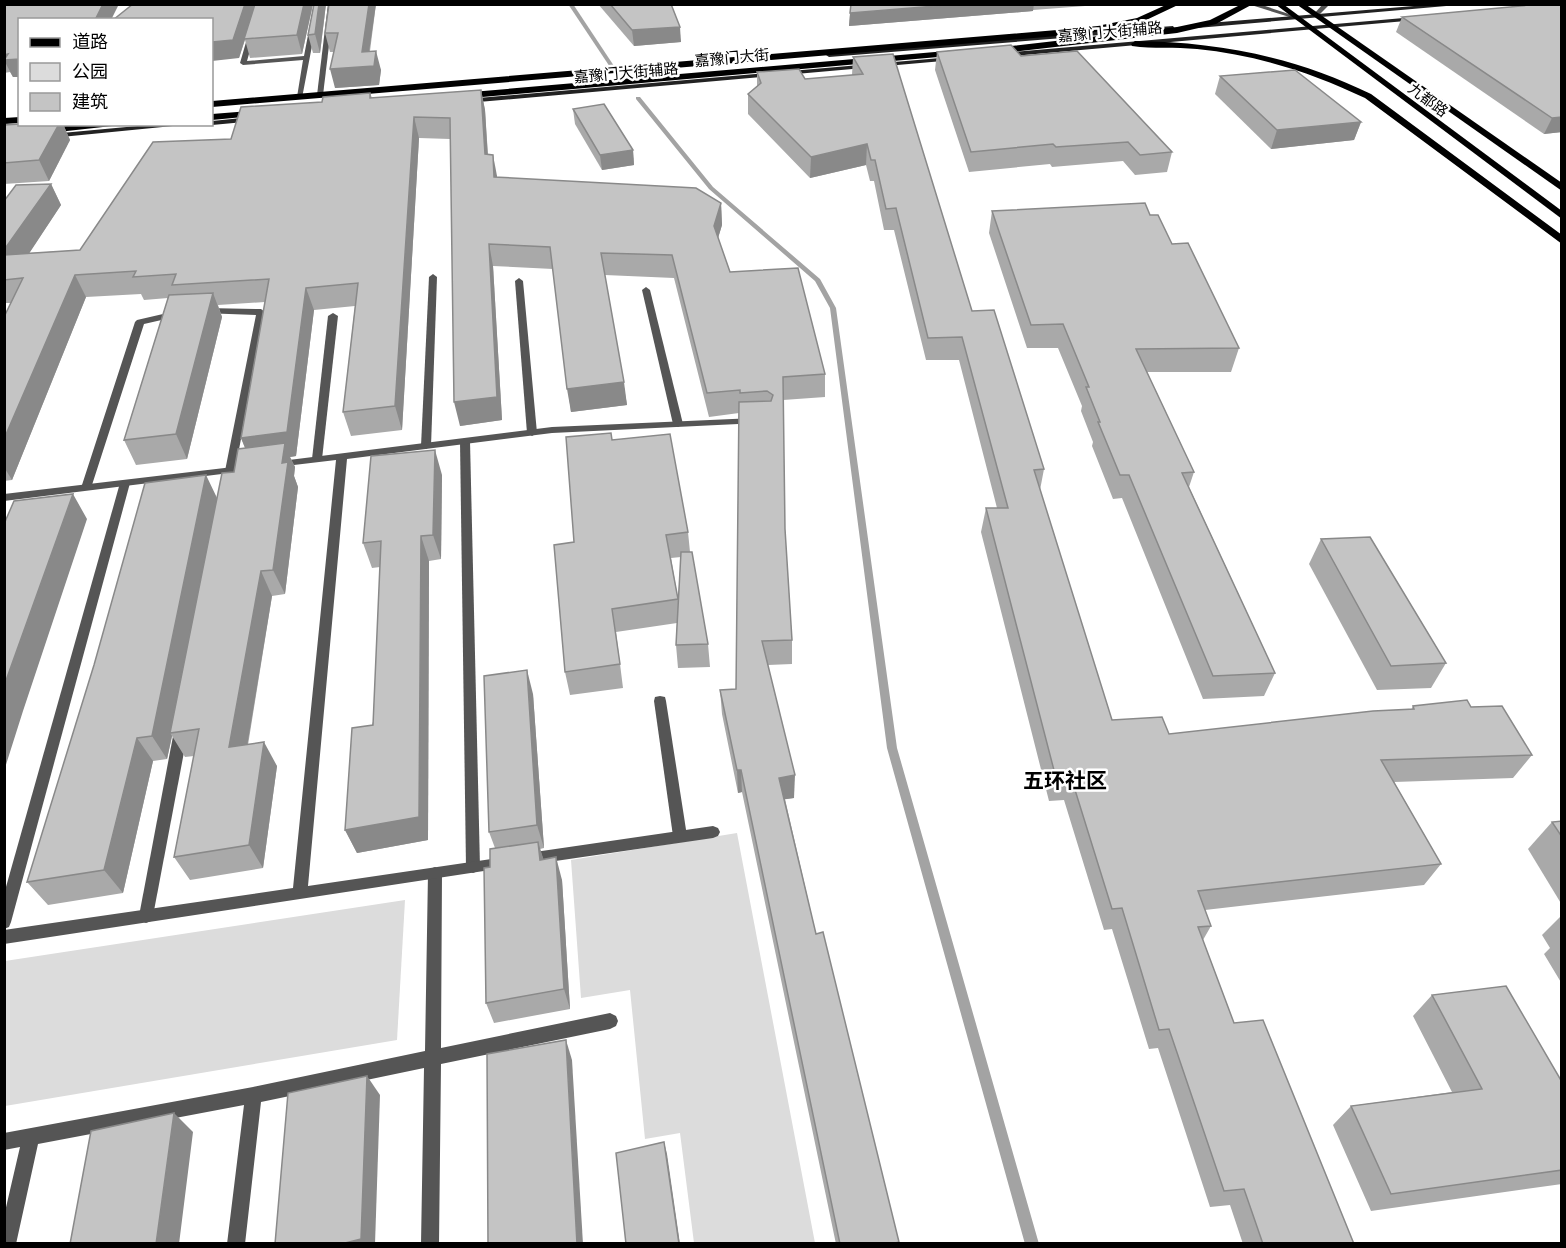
<svg xmlns="http://www.w3.org/2000/svg" width="1566" height="1248" viewBox="0 0 1566 1248" font-family="Mulish,'Noto Sans SC',sans-serif">
<style>
.green{fill:#dcdcdc}
.lines{fill:none;stroke-linecap:round;stroke-linejoin:round}
.stream{fill:#a3a3a3;fill-rule:evenodd}
.service{fill:#555;fill-rule:evenodd}
.minor{fill:#555;fill-rule:evenodd}
.secondary{fill:#222;fill-rule:evenodd}
.primary{fill:#000;fill-rule:evenodd}
.trunk{fill:#000;fill-rule:evenodd}
.wall{fill:#a9a9a9;fill-rule:evenodd}
.shaded-wall{fill:#898989}
.building{fill:#c4c4c4;stroke:#898989;stroke-width:1.5}
.labels{text-anchor:middle;stroke-width:5;stroke-linejoin:round;paint-order:stroke}
.far-street-label{font-size:15px;fill:#000;stroke:#fff}
.quarter-label{font-size:21px;font-weight:bold;fill:#000;stroke:#fff}
</style>
<rect width="100%" height="100%" fill="#fff"/>
<g class="green">
<polygon points="737,833 815,1243 694,1243 680,1133 645,1139 630,990 581,998 571,860"/>
<polygon points="405,900 397,1040 5,1106 5,961"/>
</g>
<g class="lines">
<g class="stream">
<polygon points="568,4 573,4 614,66 614,67 610,67"/>
<polygon points="636,97 640,97 713,187 820,279 836,308 897,748 1039,1244 1025,1244 887,748 830,308 815,281 709,189 636,99"/>
</g>
<g class="service">
<polygon points="257,4 263,4 247,61 304,56 314,4 320,4 302,98 297,97 303,60 243,65 240,63"/>
<polygon points="328,4 334,4 323,95 320,97 317,95"/>
<polygon points="1248,4 1259,4 1301,18 1296,19"/>
<polygon points="1323,4 1330,4 1317,17 1313,17 1313,15"/>
<polygon points="433,274 437,277 431,446 426,449 421,446 429,277"/>
<polygon points="519,278 523,281 537,433 532,436 527,433 515,281"/>
<polygon points="646,287 650,290 683,424 678,427 673,424 642,290"/>
<polygon points="205,308 261,309 265,312 233,481 228,484 223,481 256,315 202,313 201,311"/>
<polygon points="176,311 180,314 179,316 144,324 91,488 90,490 82,490 81,488 135,322 137,320"/>
<polygon points="333,313 338,316 322,459 317,462 312,459 328,316"/>
<polygon points="465,438 470,441 480,867 478,871 473,873 468,871 466,867 460,441"/>
<polygon points="125,480 130,483 11,922 9,927 4,929 4,894 120,483"/>
<polygon points="660,696 665,697 666,701 687,836 685,840 680,842 675,840 673,836 654,701 655,697"/>
<polygon points="181,726 186,727 188,731 153,916 151,921 146,923 141,921 139,916 174,731 176,727"/>
<polygon points="435,867 440,869 442,873 441,1048 610,1013 616,1016 618,1021 616,1026 610,1029 441,1064 439,1244 421,1244 424,1068 261,1102 245,1244 227,1244 244,1105 38,1144 16,1244 4,1244 4,1216 20,1147 4,1150 4,1133 253,1087 425,1051 428,873 430,869"/>
</g>
<g class="minor">
<polygon points="755,418 760,421 759,423 552,433 347,459 308,886 505,857 510,859 512,863 510,867 4,944 4,930 293,888 336,460 277,467 272,464 273,462 552,427"/>
<polygon points="250,465 254,466 255,468 254,470 4,501 4,494"/>
<polygon points="713,826 718,828 720,832 718,836 713,838 528,865 523,863 521,859 523,855 528,853"/>
</g>
<g class="secondary">
<polygon points="1438,4 1469,4 1197,28 1194,26 1197,24"/>
<polygon points="1415,17 1417,20 1002,57 999,55 1002,53"/>
<polygon points="1173,26 1175,29 829,57 826,55 829,53"/>
<polygon points="952,57 954,58 954,60 467,103 464,101 467,99"/>
<polygon points="252,117 256,119 255,121 212,125 209,124 212,124 212,121"/>
<polygon points="159,124 193,124 51,138 47,136 51,134"/>
</g>
<g class="primary">
<polygon points="1275,4 1283,4 1562,211 1562,219"/>
<polygon points="1296,4 1305,4 1562,183 1562,191"/>
</g>
<g class="trunk">
<polygon points="1168,4 1180,4 1142,22 1092,33 212,107 212,101 1092,27 1137,18"/>
<polygon points="1242,4 1253,4 1216,24 1177,33 993,54 989,51 993,48 1177,27 1210,20"/>
<path d="M1135,41c84,1 161,16 236,53l191,141v9l-197,-146c-54,-26 -109,-43 -168,-49 -22,-2 -44,0 -65,-3l-1,-2z"/>
<polygon points="958,50 961,51 961,55 460,99 455,96 460,93"/>
<polygon points="261,110 264,111 264,115 212,120 212,114"/>
<polygon points="20,117 20,123 4,124 4,118"/>
<polygon points="87,124 130,124 4,138 4,132"/>
</g>
</g>
<g class="wall">
<polygon points="4,4 20,20 20,77 13,77 10,72 4,73"/>
<polygon points="313,4 302,54 250,58 245,40 239,58 212,20"/>
<polygon points="314,4 326,4 320,53 313,53 308,35"/>
<polygon points="376,4 370,51 381,70 379,85 335,88 334,52 330,52 325,33"/>
<polygon points="598,4 671,4 681,42 634,46"/>
<polygon points="851,4 1085,4 1085,6 1033,10 1033,11 849,26"/>
<polygon points="1541,4 1562,132 1544,134 1396,32 1402,17"/>
<polygon points="937,52 1021,56 1172,152 1167,172 1135,175 1123,161 1052,167 1050,164 969,172 935,70"/>
<polygon points="893,54 972,311 1044,469 1040,490 1112,720 1169,734 1411,710 1413,706 1471,707 1532,755 1513,778 1394,782 1441,864 1424,885 1205,910 1211,926 1203,940 1234,1023 1354,1244 1243,1244 1230,1205 1210,1207 1158,1048 1149,1049 1112,929 1104,930 1064,800 1049,801 981,532 986,508 997,508 959,360 926,360 894,230 884,230 874,181 870,181 866,165 810,178 748,114 748,94 757,86 757,72 805,79 852,75 853,57"/>
<polygon points="1220,76 1361,122 1354,140 1271,149 1215,94"/>
<polygon points="481,90 485,110 488,155 497,177 721,203 722,225 718,238 730,272 825,374 825,397 783,400 785,529 792,640 792,664 768,665 794,798 785,799 816,934 899,1242 899,1244 836,1244 742,792 738,793 722,714 720,690 736,689 739,413 709,417 674,278 605,275 627,405 571,412 553,269 493,266 502,420 460,426 450,139 419,138 402,430 351,436 343,412 355,306 314,310 296,456 290,457 295,467 294,476 298,487 285,594 272,596 248,745 277,766 263,868 190,880 174,857 194,756 185,757 172,736 167,759 153,761 123,893 48,905 27,882 217,498 234,472 245,448 241,438 265,302 218,305 222,317 187,459 136,465 124,440 168,298 144,300 141,294 86,297 12,480 4,481 4,317 11,303 4,303 4,201 51,184 61,205 29,253 80,250 231,139 322,102 370,93 372,98"/>
<polygon points="573,109 633,150 634,165 602,170 575,124"/>
<polygon points="20,124 63,124 70,140 49,181 4,184 4,125"/>
<polygon points="992,211 1150,215 1172,244 1239,348 1231,372 1147,372 1194,472 1189,487 1275,673 1264,696 1203,699 1122,498 1113,499 1092,446 1093,442 1081,411 1082,406 1058,348 1027,348 989,233"/>
<path d="M612,440l76,92 2,20 18,92 2,23 -32,1 -2,-23 1,-22 -61,9 7,56 -53,7 -5,-23 9,-130zM681,557l-3,42 -7,-41z"/>
<polygon points="442,475 441,559 429,561 428,840 357,853 345,830 373,725 380,567 372,568 363,543"/>
<polygon points="1321,539 1446,663 1431,688 1377,690 1309,564"/>
<polygon points="533,694 544,848 540,849 543,859 562,880 570,1009 494,1023 486,1003 490,867 495,848 489,832"/>
<polygon points="1562,821 1562,905 1528,849 1552,822"/>
<polygon points="1562,915 1562,984 1544,954 1550,948 1542,935"/>
<polygon points="1432,995 1562,1082 1562,1184 1371,1211 1333,1125 1351,1106 1452,1092 1413,1016"/>
</g>
<g class="shaded-wall">
<polygon points="103,4 119,4 111,20 95,20"/>
<polygon points="245,4 256,4 239,58 212,61 212,42"/>
<polygon points="304,4 313,4 302,54 297,35"/>
<polygon points="319,4 326,4 320,53 315,34"/>
<polygon points="369,4 376,4 367,66 376,51 381,70 379,85 335,88 330,69 362,52"/>
<polygon points="960,4 1034,4 1033,11 849,26 850,13"/>
<polygon points="680,27 681,42 634,46 632,30"/>
<polygon points="20,59 20,77 13,77 4,60"/>
<polygon points="481,90 485,110 489,176 485,154"/>
<polygon points="414,117 419,138 402,430 395,406"/>
<polygon points="1562,117 1562,132 1544,134 1552,118"/>
<polygon points="1361,122 1354,140 1271,149 1277,130"/>
<polygon points="59,124 63,124 70,140 49,181 39,160"/>
<polygon points="867,144 866,165 810,178 811,157"/>
<polygon points="633,150 634,165 602,170 600,155"/>
<polygon points="493,155 497,176 499,199 494,177"/>
<polygon points="51,184 61,205 13,278 4,261 4,250"/>
<polygon points="721,203 722,225 715,248 714,226"/>
<polygon points="489,244 493,266 502,420 460,426 454,402"/>
<polygon points="75,275 86,297 12,480 4,467 4,439"/>
<polygon points="306,288 314,310 296,456 290,457 295,467 294,476 298,487 285,594 273,570 251,462 241,438"/>
<polygon points="213,293 222,317 187,459 176,434"/>
<polygon points="624,382 627,405 571,412 567,389"/>
<polygon points="435,450 442,475 441,559 433,535"/>
<polygon points="206,475 218,500 170,733 172,736 167,759 152,736"/>
<polygon points="73,494 87,519 23,711 4,771 4,686"/>
<polygon points="421,536 429,561 428,840 357,853 345,830"/>
<polygon points="261,571 272,596 243,771 229,747"/>
<polygon points="527,670 533,694 544,848 537,825"/>
<polygon points="137,738 153,761 123,893 104,870"/>
<polygon points="264,742 277,766 263,868 249,845"/>
<polygon points="737,770 741,770 742,792 738,793"/>
<polygon points="795,775 794,798 780,800 779,778"/>
<polygon points="538,842 545,864 540,860"/>
<polygon points="556,857 562,880 570,1009 564,989"/>
<polygon points="566,1040 572,1060 583,1244 577,1244"/>
<polygon points="367,1076 380,1095 375,1244 341,1244"/>
<polygon points="174,1113 193,1132 179,1244 156,1244"/>
<polygon points="664,1142 667,1154 680,1244 679,1244"/>
</g>
<g class="building">
<polygon points="4,4 103,4 95,20 20,20 20,59 4,60 8,54 4,55"/>
<polygon points="133,4 245,4 233,40 212,42 212,20 113,20"/>
<polygon points="255,4 304,4 297,35 244,39"/>
<polygon points="314,4 319,4 315,34 308,35"/>
<polygon points="329,4 369,4 362,52 376,51 374,66 330,69 338,33 325,33"/>
<polygon points="610,4 671,4 680,27 632,30"/>
<polygon points="851,4 960,4 850,13"/>
<polygon points="1541,4 1562,4 1562,117 1552,118 1402,17"/>
<polygon points="1011,45 1021,56 1077,51 1172,152 1140,155 1128,142 1056,147 1053,144 971,152 937,52"/>
<polygon points="893,54 972,311 994,310 1044,469 1034,470 1112,720 1162,717 1169,734 1373,711 1414,709 1413,706 1467,700 1471,707 1502,706 1532,755 1381,760 1441,864 1198,891 1211,926 1198,927 1234,1023 1263,1020 1354,1244 1263,1244 1244,1189 1224,1191 1169,1029 1159,1030 1122,908 1112,909 1071,777 1056,778 986,508 1008,508 962,337 928,338 896,208 886,209 875,160 871,160 867,144 811,157 748,94 761,83 757,72 799,69 805,79 863,74 853,57"/>
<polygon points="1295,70 1361,122 1277,130 1220,76"/>
<polygon points="481,90 485,154 493,155 494,177 696,188 721,203 714,226 730,272 798,268 825,374 783,377 785,529 792,640 762,641 795,775 779,778 816,934 823,932 899,1242 892,1244 840,1244 741,770 737,770 720,690 736,689 739,402 771,401 773,395 767,391 740,393 740,390 707,393 672,255 601,253 624,382 567,389 550,247 489,244 497,397 454,402 450,118 414,117 395,406 343,412 358,283 306,288 287,432 241,438 269,279 172,285 176,274 133,277 136,271 75,275 4,439 4,317 23,278 4,280 4,255 80,250 153,142 231,139 241,107 322,102 323,97 370,93 370,98"/>
<polygon points="604,104 633,150 600,155 573,109"/>
<polygon points="20,124 59,124 39,160 4,163 4,125"/>
<polygon points="51,184 4,250 4,201 16,185"/>
<polygon points="1145,203 1150,215 1158,215 1172,244 1188,243 1239,348 1136,349 1194,472 1182,473 1275,673 1213,676 1129,475 1120,475 1098,422 1100,422 1086,387 1089,387 1063,324 1031,325 992,211"/>
<polygon points="213,293 176,434 124,440 169,295"/>
<polygon points="611,433 612,440 670,434 688,532 666,535 678,599 612,609 620,664 565,672 554,545 574,542 566,437"/>
<polygon points="285,443 282,463 288,462 273,570 261,571 229,747 264,742 249,845 174,857 199,729 170,733 222,473 234,472 238,449"/>
<polygon points="435,450 433,535 421,536 419,817 345,830 352,728 373,725 381,541 363,543 371,456"/>
<polygon points="206,475 152,736 137,738 104,870 27,882 94,665 145,483"/>
<polygon points="73,494 4,686 4,524 14,501"/>
<polygon points="1370,537 1446,663 1391,666 1321,539"/>
<polygon points="681,552 692,552 708,644 676,645"/>
<polygon points="527,670 537,825 489,832 484,676"/>
<polygon points="1562,821 1562,837 1552,822"/>
<polygon points="538,842 540,860 556,857 564,989 486,1003 484,868 490,867 490,849"/>
<polygon points="1506,986 1562,1082 1562,1170 1391,1194 1351,1106 1482,1089 1432,995"/>
<polygon points="566,1040 577,1244 488,1244 487,1054"/>
<polygon points="367,1076 361,1239 341,1244 275,1244 288,1093"/>
<polygon points="174,1113 156,1244 70,1244 91,1131"/>
<polygon points="664,1142 679,1244 626,1244 616,1153"/>
</g>
<g class="labels">
<g class="far-street-label">
<text transform="translate(1110 32) rotate(-5)" y="5">嘉豫门大街辅路</text>
<text transform="translate(732 58) rotate(-5)" y="5">嘉豫门大街</text>
<text transform="translate(626 73) rotate(-5)" y="5">嘉豫门大街辅路</text>
<text transform="translate(1428 100) rotate(37)" y="5">九都路</text>
</g>
<g class="quarter-label">
<text x="1065" y="788">五环社区</text>
</g>
</g>
<rect width="1566" height="1248" fill="none" stroke="#000000" stroke-width="12"/>
<rect x="18" y="18" width="195" height="108" fill="#ffffff" stroke="#999999" stroke-width="1.5"/>
<rect x="30" y="38" width="30" height="9" fill="#000000" stroke="#999999" stroke-width="1.5"/>
<text x="72" y="48" font-size="18" fill="#000000">道路</text>
<rect x="30" y="63" width="30" height="18" fill="#dcdcdc" stroke="#999999" stroke-width="1.5"/>
<text x="72" y="78" font-size="18" fill="#000000">公园</text>
<rect x="30" y="93" width="30" height="18" fill="#c4c4c4" stroke="#999999" stroke-width="1.5"/>
<text x="72" y="108" font-size="18" fill="#000000">建筑</text>
</svg>
